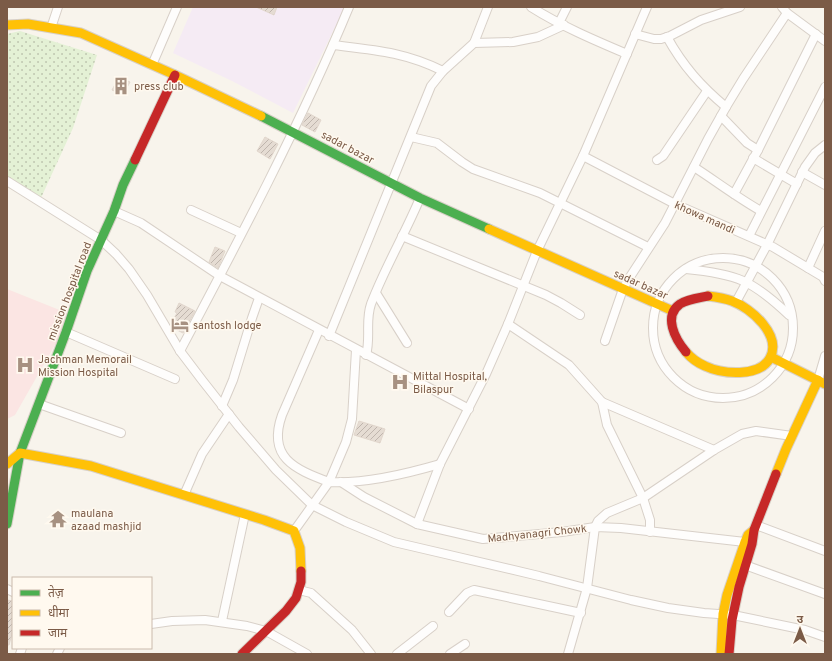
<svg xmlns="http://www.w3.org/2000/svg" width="832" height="661" viewBox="0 0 832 661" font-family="Overpass,'Noto Sans Devanagari',sans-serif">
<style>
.education{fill:#f5ebf4}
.medical{fill:#fbe5e3}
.park{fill:url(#park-dots)}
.building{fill:url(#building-hatch);stroke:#e2d7cd}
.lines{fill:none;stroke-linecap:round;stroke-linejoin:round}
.street-casing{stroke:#d8d0c8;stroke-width:10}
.fast-casing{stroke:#d8d0c7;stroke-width:11}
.slow-casing{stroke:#d8d0c7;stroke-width:11}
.jam-casing{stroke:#d8d0c7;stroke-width:11}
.street{stroke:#fefdfc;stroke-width:8}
.fast{stroke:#4caf50;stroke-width:9}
.slow{stroke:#ffc107;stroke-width:9}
.jam{stroke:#c62828;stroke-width:9}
.labels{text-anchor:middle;stroke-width:3;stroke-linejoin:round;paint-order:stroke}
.poi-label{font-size:11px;fill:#7b5b47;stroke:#fff9ef;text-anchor:start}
.street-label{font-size:11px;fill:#7b5b47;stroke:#fff9ef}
</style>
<defs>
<pattern id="park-dots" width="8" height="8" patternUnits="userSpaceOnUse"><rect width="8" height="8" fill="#e4f1d5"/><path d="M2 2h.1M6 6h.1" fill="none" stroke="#bec6af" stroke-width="1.8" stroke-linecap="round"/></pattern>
<pattern id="building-hatch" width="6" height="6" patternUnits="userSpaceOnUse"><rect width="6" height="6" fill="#e5dcd3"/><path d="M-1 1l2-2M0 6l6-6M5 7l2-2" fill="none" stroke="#bfb5ad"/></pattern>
</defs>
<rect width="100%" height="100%" fill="#f8f4ec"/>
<polygon class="education" points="193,7 345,7 293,113 232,81 173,53"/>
<polygon class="medical" points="7,289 72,315 15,415 7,419"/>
<polygon class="park" points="20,31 97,55 73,128 40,200 7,183 7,34"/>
<g class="building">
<polygon points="256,7 277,7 274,15"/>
<polygon points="119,77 130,82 123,95 112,90"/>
<polygon points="308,113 321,120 315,132 302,125"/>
<polygon points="265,137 278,144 270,159 257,151"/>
<polygon points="215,247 225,251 218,268 209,262"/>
<polygon points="179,303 195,311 183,333 173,328 171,324 177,313 175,312"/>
<polygon points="359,421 385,429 380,443 354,435"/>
<polygon points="7,600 13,601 13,630 9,645 7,645"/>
</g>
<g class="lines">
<g class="street-casing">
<g id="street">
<path d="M531,7c30,19 63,33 96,47"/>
<polyline points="782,7 787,13 825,41"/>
<polyline points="559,23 567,7"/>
<polyline points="51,28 58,7"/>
<polyline points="635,34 654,39 661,39 670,36 701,20 740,7"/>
<path d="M667,37c16,29 34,49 59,70"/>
<polyline points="474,43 513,42 538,37 564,25"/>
<path d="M333,45c41,5 72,7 110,26"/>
<polyline points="152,65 177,7"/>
<polyline points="721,116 747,143 758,150"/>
<polyline points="411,137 437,143 462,162 473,169 540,193 648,247"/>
<polyline points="583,156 675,204 773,247 823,277 825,281"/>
<polyline points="753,158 797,184"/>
<polyline points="657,160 663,156 707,91"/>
<path d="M694,167c23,15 44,31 67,44"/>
<polyline points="802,172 825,185"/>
<polyline points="7,181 101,240 116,254 129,269 147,295 180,351 202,380 239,427 276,470 312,505 346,522 394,542 539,576 631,600 668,608 704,613 733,615 805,630 825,637"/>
<polyline points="734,194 758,150 816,34"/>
<polyline points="191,210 241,233"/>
<polyline points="114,211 141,223 220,276 469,409"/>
<polyline points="402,236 546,295 561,303 580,315"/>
<polyline points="749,236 825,87"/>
<circle cx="723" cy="328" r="70"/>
<polyline points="808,268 825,231"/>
<path d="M686,269c51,5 66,11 103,46"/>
<polyline points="376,293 407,343"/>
<polyline points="736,302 767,245 805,167 815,153 825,145"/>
<polyline points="508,324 569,365 602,402 607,425 643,498 650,520 650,532"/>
<path d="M319,330l-37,85c-15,42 12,54 47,67l17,-40 6,-23 4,-69"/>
<polyline points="66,332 175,379"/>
<polyline points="329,336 431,86 443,71 474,43 488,7"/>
<polyline points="605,341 623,289 628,280 665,223 708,139 726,107 743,79 787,13"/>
<path d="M180,351c60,-113 120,-226 169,-344"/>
<path d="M366,355c5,-17 -1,-34 5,-51 14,-37 34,-70 49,-106"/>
<polyline points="818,380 825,356"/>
<polyline points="602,402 714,450"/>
<polyline points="39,404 121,433"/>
<polyline points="222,406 233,380 252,318 259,298"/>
<polyline points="341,482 364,497 417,524 483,539 562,532 595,527 621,528 745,542"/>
<polyline points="184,495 202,454 229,414"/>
<polyline points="417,524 440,464 486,374 508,324 537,251 583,156 647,7"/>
<polyline points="756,525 825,551"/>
<path d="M294,531l35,-49c36,2 77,-8 111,-18"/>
<polyline points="745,565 825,594"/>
<polyline points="7,589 13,592"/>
<polyline points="299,590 311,593 352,630 371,654"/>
<polyline points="449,612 467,593 474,590 581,613"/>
<polyline points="222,621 245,514"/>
<polyline points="151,624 172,621 205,620 247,626 266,631 307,654"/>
<polyline points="20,654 22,648"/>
<polyline points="57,654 60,648"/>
<polyline points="397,654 433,626"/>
<polyline points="450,654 465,644"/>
<polyline points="568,654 587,588 595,527 598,521 607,513 643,498 714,450 742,434 756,431 792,436"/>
</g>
</g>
<g class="fast-casing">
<g id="fast">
<polyline points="261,116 420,198 489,229"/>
<polyline points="7,524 20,453 66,332 87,271 114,211 123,185 135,160"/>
</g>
</g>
<g class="slow-casing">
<g id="slow">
<polyline points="7,25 28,24 81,33 175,75 261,116"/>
<polyline points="489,229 673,311"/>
<path d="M686,352c5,6 12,11 19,14 17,8 54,12 65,-8 12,-23 -19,-50 -38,-57 -8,-3 -16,-4 -24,-5"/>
<polyline points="771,357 825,384"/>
<polyline points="7,464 20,453 91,466 264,520 294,531 300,548 301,571"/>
<polyline points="776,474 786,449 818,380"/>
<polyline points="721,654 723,614 727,595 745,542 748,535 754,530"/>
</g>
</g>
<g class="jam-casing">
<g id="jam">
<polyline points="135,160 175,75"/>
<path d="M686,352c-11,-13 -23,-36 -6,-48 8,-5 19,-6 28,-8"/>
<polyline points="242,654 286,611 296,598 301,582 301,571"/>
<polyline points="729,654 732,620 739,587 752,544 754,530 776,474"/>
</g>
</g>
<use href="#street" class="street"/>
<use href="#fast" class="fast"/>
<use href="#slow" class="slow"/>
<use href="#jam" class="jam"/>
</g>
<defs>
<g id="building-bare" transform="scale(1.38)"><path d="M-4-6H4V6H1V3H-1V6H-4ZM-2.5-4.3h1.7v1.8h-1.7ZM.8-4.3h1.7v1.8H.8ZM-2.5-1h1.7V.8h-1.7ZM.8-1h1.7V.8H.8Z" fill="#a79181" stroke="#fff9ef" stroke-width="2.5" paint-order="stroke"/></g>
<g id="hotel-bare" transform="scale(1.38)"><path d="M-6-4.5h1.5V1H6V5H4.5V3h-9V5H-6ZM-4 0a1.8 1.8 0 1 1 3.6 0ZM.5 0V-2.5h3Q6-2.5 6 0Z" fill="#a79181" stroke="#fff9ef" stroke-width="2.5" paint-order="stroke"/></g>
<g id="hospital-bare" transform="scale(1.38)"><path d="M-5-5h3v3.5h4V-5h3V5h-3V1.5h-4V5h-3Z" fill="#a79181" stroke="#fff9ef" stroke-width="2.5" paint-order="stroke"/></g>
<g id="temple-bare" transform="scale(1.38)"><path d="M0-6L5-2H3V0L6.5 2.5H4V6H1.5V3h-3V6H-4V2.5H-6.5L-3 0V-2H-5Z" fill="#a79181" stroke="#fff9ef" stroke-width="2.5" paint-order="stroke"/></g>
</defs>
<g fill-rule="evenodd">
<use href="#building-bare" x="121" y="86"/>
<use href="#hotel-bare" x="180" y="325"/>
<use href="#hospital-bare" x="25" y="365"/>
<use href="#hospital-bare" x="400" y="382"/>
<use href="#temple-bare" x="58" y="519"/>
</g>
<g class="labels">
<g class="poi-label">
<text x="134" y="90">press club</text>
<text x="193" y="329">santosh lodge</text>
<text x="38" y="363">Jachman Memorail<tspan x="38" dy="13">Mission Hospital</tspan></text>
<text x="413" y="380">Mittal Hospital,<tspan x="413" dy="13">Bilaspur</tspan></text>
<text x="71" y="517">maulana<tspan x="71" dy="13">azaad mashjid</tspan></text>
</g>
<g class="street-label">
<text transform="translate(348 147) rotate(28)" y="4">sadar bazar</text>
<text transform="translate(705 217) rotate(24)" y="4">khowa mandi</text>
<text transform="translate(641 284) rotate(24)" y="4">sadar bazar</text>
<text transform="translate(69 291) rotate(-69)" y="4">mission hospital road</text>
<text transform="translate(537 533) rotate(-6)" y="4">Madhyanagri Chowk</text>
</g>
</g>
<rect width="832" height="661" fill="none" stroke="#7b5b47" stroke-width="16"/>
<rect x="12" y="577" width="140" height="72" fill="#fff9ef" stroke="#cabaac"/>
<rect x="20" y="590" width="20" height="6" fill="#4caf50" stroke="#cabaac"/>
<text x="48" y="597" font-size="12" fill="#7b5b47">तेज़</text>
<rect x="20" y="610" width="20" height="6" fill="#ffc107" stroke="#cabaac"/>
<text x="48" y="617" font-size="12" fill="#7b5b47">धीमा</text>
<rect x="20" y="630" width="20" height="6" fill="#c62828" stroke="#cabaac"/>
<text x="48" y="637" font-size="12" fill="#7b5b47">जाम</text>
<g transform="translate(800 629)" stroke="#fff9ef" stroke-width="3" paint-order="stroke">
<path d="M0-3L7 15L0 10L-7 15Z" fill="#7b5b47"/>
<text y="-6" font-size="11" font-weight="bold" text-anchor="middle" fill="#7b5b47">उ</text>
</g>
</svg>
